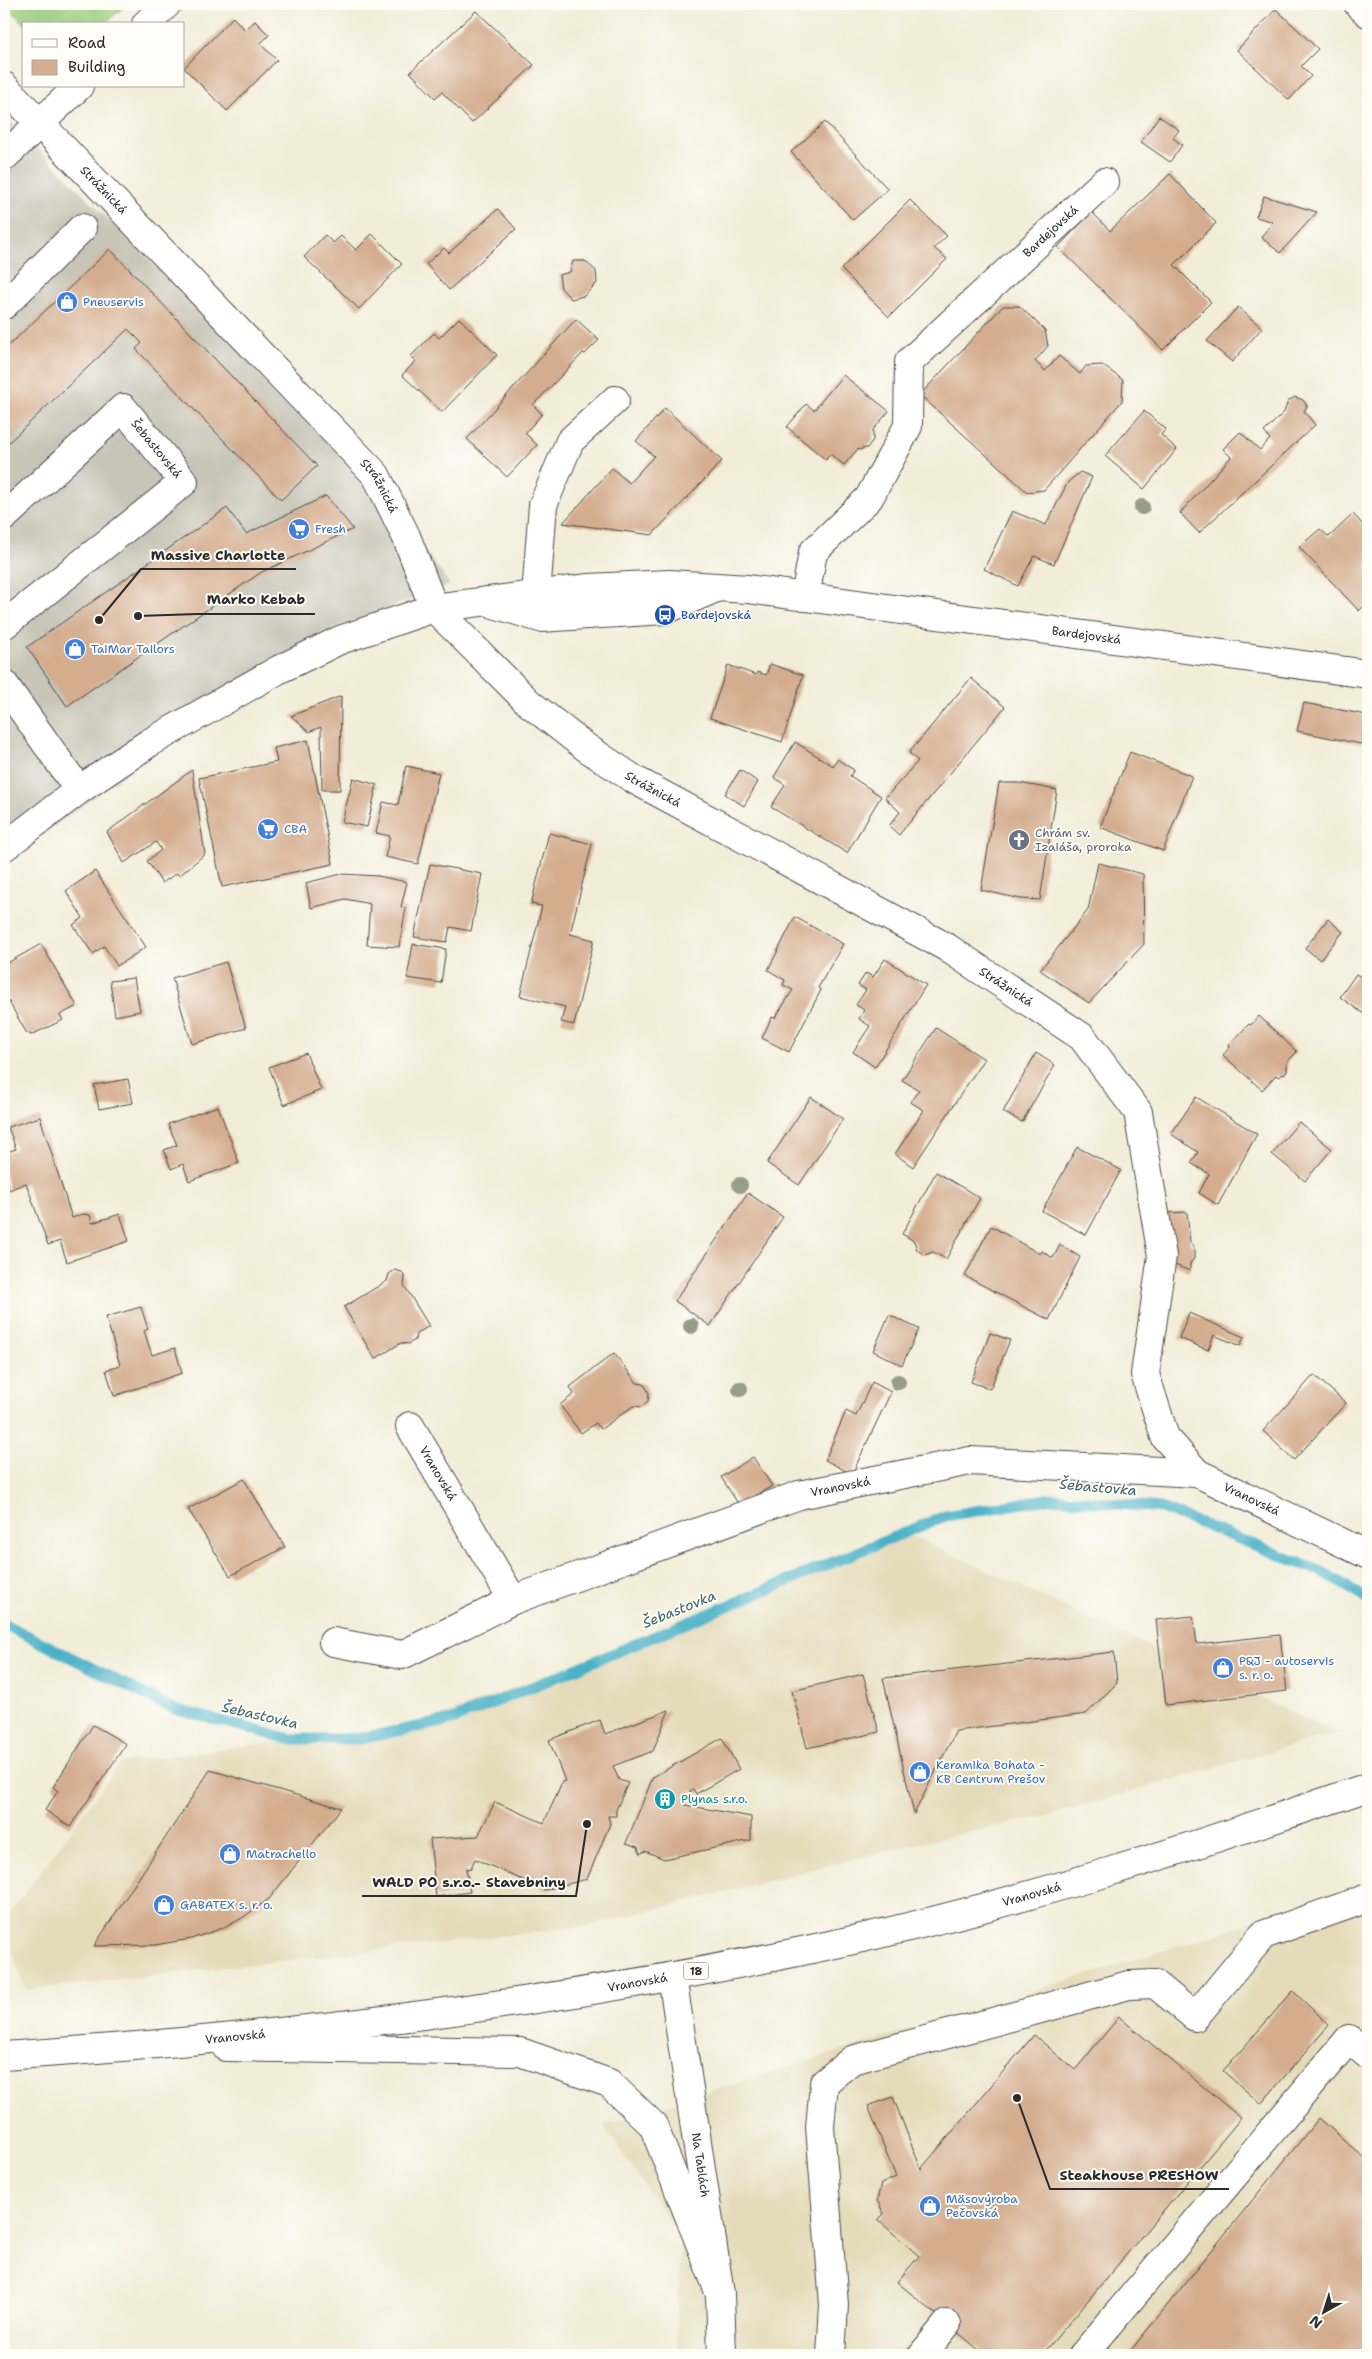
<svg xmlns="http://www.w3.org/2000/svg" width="1372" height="2359" viewBox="0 0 1372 2359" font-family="'Shantell Sans',sans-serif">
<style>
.built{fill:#e5dbba}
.industrial{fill:#c7c5b8}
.green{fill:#9aca79;stroke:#627a52}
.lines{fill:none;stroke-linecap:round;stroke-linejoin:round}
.stream{stroke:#49b1c7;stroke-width:11}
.building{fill:#d4ad8f}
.minor-casing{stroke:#494845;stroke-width:30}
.major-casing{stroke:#494845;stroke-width:30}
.minor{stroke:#fff;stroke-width:28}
.major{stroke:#fff;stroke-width:28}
.tree{fill:#979d86}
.labels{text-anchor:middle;stroke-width:4;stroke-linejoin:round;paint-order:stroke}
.shield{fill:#fdfcf7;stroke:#6a6a68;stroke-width:1}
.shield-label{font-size:11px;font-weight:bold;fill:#2b2b2b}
.street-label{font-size:12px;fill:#2b2b2b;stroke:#fdfcf7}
.shop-label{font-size:12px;fill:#366cbe;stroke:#fdfcf7;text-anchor:start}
.transit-label{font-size:12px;fill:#164399;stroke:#fdfcf7;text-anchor:start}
.worship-label{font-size:12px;fill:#5b616d;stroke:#fdfcf7;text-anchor:start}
.culture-label{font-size:12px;fill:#0d838f;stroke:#fdfcf7;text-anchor:start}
.water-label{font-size:14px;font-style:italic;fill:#376169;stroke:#fdfcf7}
.leader{fill:none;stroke:#2b2b2b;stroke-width:2}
.callout-dot{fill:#2b2b2b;stroke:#fdfcf7;stroke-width:2}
.callout-label{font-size:14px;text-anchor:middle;font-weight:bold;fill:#2b2b2b;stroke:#fdfcf7;stroke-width:4;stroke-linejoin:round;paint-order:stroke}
</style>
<rect width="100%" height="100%" fill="#fdfcf7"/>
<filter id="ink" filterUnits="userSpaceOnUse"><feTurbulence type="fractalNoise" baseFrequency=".02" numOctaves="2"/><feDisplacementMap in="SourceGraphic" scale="10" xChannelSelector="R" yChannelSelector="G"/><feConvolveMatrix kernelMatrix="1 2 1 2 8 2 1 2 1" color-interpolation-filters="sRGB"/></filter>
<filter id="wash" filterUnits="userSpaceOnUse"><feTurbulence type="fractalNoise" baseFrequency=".0096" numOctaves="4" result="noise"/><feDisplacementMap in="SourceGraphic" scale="20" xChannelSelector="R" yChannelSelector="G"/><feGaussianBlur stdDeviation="1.12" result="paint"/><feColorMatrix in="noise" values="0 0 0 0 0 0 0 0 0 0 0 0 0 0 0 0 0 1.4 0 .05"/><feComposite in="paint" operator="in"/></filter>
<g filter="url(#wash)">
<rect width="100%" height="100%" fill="#f2edd8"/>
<g class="built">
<polygon points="906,1533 1336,1733 1053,1814 893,1849 589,1926 26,1990 4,1928 4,1922 121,1762 424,1723"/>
<polygon points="1368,1887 1368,2355 676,2355 680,2237 603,2125"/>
</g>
<polygon class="industrial" points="4,115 385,495 450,585 312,637 4,863"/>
<polygon class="green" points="6,4 127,4 104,24 24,24"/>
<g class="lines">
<polyline class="stream" points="4,1624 174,1709 290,1739 358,1739 452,1720 945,1516 1053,1498 1161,1508 1322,1572 1368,1599"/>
</g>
<g id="blocks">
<g class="building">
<polygon points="1276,9 1318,49 1301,66 1311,76 1289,100 1237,50"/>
<polygon points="476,11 534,65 472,123 442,92 435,98 410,72"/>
<polygon points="233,17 245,30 255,21 269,35 260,44 277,60 227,111 184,68"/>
<polygon points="1159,116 1179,130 1173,138 1182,145 1170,162 1141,142"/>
<polygon points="825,122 888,189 853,220 791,152"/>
<polygon points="1170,174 1216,223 1174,265 1211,302 1163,350 1058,247 1092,212 1110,231"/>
<polygon points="1264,196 1317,212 1280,253 1261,237 1273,222 1256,217"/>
<polygon points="910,200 947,236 934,248 947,259 889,317 841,269"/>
<polygon points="498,209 516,229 449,290 426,264 444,248 449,253"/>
<polygon points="372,234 402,264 359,309 304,257 325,235 333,243 341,236 356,250"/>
<polygon points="110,249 317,466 281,500 136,349 142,343 128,329 4,447 4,350"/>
<polygon points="573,261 585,261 596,271 597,283 584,296 571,299 561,288 559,275 570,272"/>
<polygon points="1003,306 1019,306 1045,330 1048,346 1035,361 1045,371 1059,356 1080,374 1086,366 1102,365 1123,380 1122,401 1044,490 1027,492 920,395"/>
<polygon points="1238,307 1262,328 1232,362 1207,341"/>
<polygon points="459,318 497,355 442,412 402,375 416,361 411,356 434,333 439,338"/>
<polygon points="576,319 599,340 585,354 583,353 533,405 542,414 525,433 537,445 507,477 467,439"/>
<polygon points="843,375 889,411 873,430 873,440 867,448 857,450 844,465 830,454 826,460 787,427 806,404 814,410"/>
<polygon points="1295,397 1303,400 1307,406 1304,411 1315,425 1199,533 1180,513 1231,457 1223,449 1240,432 1260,450 1270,439 1264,432 1284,412 1288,401"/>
<polygon points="665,408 722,461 652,535 563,523 612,468 629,483 654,456 636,441"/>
<polygon points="1144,411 1166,429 1161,435 1177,449 1144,489 1105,456"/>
<polygon points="1080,472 1092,477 1054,564 1034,556 1018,586 984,569 1012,511 1046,525 1068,482"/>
<polygon points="326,496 353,529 260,573 67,706 27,647 227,508 246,534"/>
<polygon points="1353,514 1368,530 1368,602 1359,611 1299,547 1320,529 1329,537"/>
<polygon points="770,664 803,675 782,742 710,718 728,665 756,675 757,672 766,675"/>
<polygon points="971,678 1005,707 899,835 889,826 900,812 885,798 918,761 909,753"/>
<polygon points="341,696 340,790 322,790 321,727 309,732 291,716"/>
<polygon points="1304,703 1367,715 1361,744 1297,731"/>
<polygon points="308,740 333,864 222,887 199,778 277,762 274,748"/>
<polygon points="795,742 833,766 837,759 854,770 850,776 881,796 847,853 771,807 785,785 774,777"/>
<polygon points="1130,752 1192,776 1163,851 1100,827"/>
<polygon points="406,766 439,773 418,864 385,857 390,836 376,833 383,802 398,805"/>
<polygon points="192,770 205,854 179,876 177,873 162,883 147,861 161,850 156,842 124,863 107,832"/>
<polygon points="740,770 758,782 744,806 725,794"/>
<polygon points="353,778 377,785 367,827 342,822"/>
<polygon points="999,783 1019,783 1057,790 1040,900 1021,899 981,890"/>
<polygon points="549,833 592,844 570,934 594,940 574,1025 561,1022 565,1007 520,996 542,906 531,904"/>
<polygon points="1098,863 1143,874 1144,944 1089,1003 1040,970 1088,910"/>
<polygon points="430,864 482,874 471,931 450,927 447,942 414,937"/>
<polygon points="95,871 146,947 117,966 104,946 93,954 73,925 83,918 66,891"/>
<polygon points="341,874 378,876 407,882 401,907 406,908 399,947 367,945 370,904 345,899 311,908 306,883"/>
<polygon points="795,917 843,944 818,988 821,990 789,1052 762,1038 772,1017 775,1018 793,990 783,985 785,980 768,970"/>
<polygon points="1328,919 1343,932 1320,960 1305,948"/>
<polygon points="41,944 77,1006 60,1015 63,1020 31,1035 26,1032 4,993 4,965"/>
<polygon points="413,944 446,949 441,983 407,978"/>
<polygon points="885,959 926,985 875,1067 853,1052 870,1026 859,1019 864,1010 856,1005 866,990 858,985 866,973 873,977"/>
<polygon points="226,962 246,1028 192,1044 172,978"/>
<polygon points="1356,974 1368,982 1368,1017 1340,997"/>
<polygon points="134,978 140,1011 115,1016 110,981"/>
<polygon points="1259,1016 1297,1052 1287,1062 1287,1072 1278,1077 1276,1075 1262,1090 1223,1055 1230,1047 1229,1045 1249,1024 1251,1025"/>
<polygon points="936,1028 984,1059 913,1167 895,1154 924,1110 910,1102 919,1090 902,1080"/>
<polygon points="306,1053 321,1090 284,1105 269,1067"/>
<polygon points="1036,1053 1055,1065 1022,1122 1003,1112"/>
<polygon points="128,1079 133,1103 99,1109 94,1085"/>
<polygon points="811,1097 843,1119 799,1185 767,1163"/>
<polygon points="1196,1097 1257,1134 1218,1205 1199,1193 1209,1174 1191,1163 1198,1152 1171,1134"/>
<polygon points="218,1106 239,1163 189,1181 183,1164 171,1169 164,1150 177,1145 168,1124"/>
<polygon points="40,1117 72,1218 83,1214 90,1215 92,1223 120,1214 129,1241 67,1262 60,1241 48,1245 26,1183 9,1190 4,1170 4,1153 16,1149 8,1127"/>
<polygon points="1299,1122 1332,1149 1305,1181 1272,1154"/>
<polygon points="1077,1147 1121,1170 1086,1235 1042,1211"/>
<polygon points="936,1172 980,1198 946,1259 933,1252 925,1255 917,1250 914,1241 902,1234"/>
<polygon points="748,1193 783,1217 710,1326 675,1301"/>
<polygon points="1187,1212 1190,1242 1194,1247 1194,1259 1190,1263 1190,1271 1170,1263 1165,1213"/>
<polygon points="991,1226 1040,1254 1042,1251 1053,1258 1060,1245 1080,1257 1049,1320 965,1276"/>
<polygon points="395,1270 402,1272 405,1278 404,1285 429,1326 416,1334 415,1340 408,1344 401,1343 375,1359 344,1307 387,1281 389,1274"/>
<polygon points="141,1307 148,1329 144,1331 152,1355 175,1348 182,1373 114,1396 106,1370 120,1365 106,1317"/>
<polygon points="1189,1313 1244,1337 1240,1346 1214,1335 1208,1350 1179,1338"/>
<polygon points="889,1315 919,1329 902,1365 873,1351"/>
<polygon points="990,1333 1010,1340 990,1389 971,1382"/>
<polygon points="614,1353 637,1383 644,1384 649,1393 648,1401 641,1407 633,1406 601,1429 596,1423 581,1433 560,1405 574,1394 570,1387"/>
<polygon points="1314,1375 1346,1403 1294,1460 1263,1431"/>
<polygon points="872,1382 891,1392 852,1474 825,1460 846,1411 856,1416"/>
<polygon points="753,1457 772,1486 739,1505 721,1477"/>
<polygon points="244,1479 285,1547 230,1576 188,1509"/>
<polygon points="1193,1616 1197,1644 1280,1635 1287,1691 1166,1705 1156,1620"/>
<polygon points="1114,1652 1117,1683 1086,1714 956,1731 914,1814 883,1678"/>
<polygon points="863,1674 879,1732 807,1748 792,1691"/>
<polygon points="669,1710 653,1751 613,1766 619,1780 628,1783 616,1810 616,1816 608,1816 610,1824 587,1879 545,1890 475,1859 471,1868 466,1869 470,1892 436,1897 430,1839 478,1836 495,1802 544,1823 562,1782 565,1781 549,1740 600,1720 605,1734"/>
<polygon points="93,1725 126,1744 70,1827 45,1810 58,1791 53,1787"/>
<polygon points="722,1738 739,1769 696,1794 693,1789 691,1790 685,1805 751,1817 751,1840 664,1859 645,1851 640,1854 638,1847 626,1843 653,1777"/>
<polygon points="210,1770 341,1808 269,1899 242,1918 226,1927 191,1939 155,1945 94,1946"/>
<polygon points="1293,1991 1329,2025 1261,2104 1223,2071"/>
<polygon points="1119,2017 1241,2118 1042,2355 985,2355 897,2282 919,2256 878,2220 884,2214 877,2200 881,2184 896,2177 868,2106 893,2097 921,2169 1034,2035 1075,2070"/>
<polygon points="1319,2118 1368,2161 1368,2355 1127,2355"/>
</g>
</g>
</g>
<g filter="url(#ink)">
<use href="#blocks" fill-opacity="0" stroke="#494845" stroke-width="1"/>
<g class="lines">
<g class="minor-casing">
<g id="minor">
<polyline points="1358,4 1368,13"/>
<polyline points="146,24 167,4"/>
<path id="s1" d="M4,86l372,389 30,61 28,72 95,95 55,43 51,34 311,167 136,90 56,75 24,144 -17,118 20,63 32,36"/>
<polyline points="4,157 79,86"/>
<polyline points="4,305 82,228"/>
<path id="s2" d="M4,517l119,-109 61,74 -180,143"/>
<polyline points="536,595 543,505 570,441 615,400"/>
<path id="s3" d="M805,597l8,-45 56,-54 39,-72 1,-64 195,-180"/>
<polyline points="494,604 540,618 665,610 714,589"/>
<polyline points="4,684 79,790"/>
<path id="s4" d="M4,847l75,-57 70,-47 129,-73 62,-30 94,-32 155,-20 80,-4 79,5 620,85"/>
<path id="s5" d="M410,1426l103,174 286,-105 171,-34 227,12 171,82"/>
<polyline points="333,1642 402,1655 513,1600"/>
<path id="s6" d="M672,1976l48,318 2,61"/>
<polyline points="226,2047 520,2052 609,2083 653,2125 720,2294"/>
<polyline points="831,2355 834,2305 820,2127 824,2083 852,2060 1129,1985 1155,1984 1195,2017 1263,1935 1368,1898"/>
<polyline points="922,2355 947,2324"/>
<polyline points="1083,2355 1349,2039 1368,2055"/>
</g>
</g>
<g class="major-casing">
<g id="major">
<path id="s7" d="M4,2056c282,-19 564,-53 840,-114 178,-39 352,-96 524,-155"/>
</g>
</g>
<use href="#minor" class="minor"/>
<use href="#major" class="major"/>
</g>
<g class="tree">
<circle cx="1142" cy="507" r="8"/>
<circle cx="740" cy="1185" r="8"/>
<circle cx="691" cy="1326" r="8"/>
<circle cx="898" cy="1382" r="8"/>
<circle cx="740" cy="1389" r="8"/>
</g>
</g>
<defs>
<g id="shop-disc" transform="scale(1.125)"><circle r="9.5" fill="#3f7fe0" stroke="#fdfcf7"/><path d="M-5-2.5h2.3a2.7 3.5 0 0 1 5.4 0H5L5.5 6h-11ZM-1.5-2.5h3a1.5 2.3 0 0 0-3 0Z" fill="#fff"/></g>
<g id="supermarket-disc" transform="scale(1.125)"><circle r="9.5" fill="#3f7fe0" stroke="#fdfcf7"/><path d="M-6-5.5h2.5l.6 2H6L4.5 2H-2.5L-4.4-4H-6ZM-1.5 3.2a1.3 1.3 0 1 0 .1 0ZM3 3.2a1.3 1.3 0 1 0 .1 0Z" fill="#fff"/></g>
<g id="bus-disc" transform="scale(1.125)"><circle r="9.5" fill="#1a4fb4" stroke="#fdfcf7"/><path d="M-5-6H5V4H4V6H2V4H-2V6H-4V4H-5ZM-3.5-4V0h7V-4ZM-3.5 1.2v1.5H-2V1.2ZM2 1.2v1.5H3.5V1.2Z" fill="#fff"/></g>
<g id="church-disc" transform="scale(1.125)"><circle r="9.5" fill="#6b7280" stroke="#fdfcf7"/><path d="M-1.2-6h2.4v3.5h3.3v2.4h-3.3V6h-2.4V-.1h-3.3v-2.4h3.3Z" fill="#fff"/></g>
<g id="building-disc" transform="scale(1.125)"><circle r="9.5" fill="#0f9aa8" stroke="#fdfcf7"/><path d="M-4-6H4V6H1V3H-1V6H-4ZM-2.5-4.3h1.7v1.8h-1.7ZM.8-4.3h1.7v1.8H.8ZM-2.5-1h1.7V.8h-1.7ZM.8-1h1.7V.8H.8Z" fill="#fff"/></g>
</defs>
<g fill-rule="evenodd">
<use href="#shop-disc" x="67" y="302"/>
<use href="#supermarket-disc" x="299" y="529"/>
<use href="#bus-disc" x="665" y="615"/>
<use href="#shop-disc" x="75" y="649"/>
<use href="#supermarket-disc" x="268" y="829"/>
<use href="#church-disc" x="1019" y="840"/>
<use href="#shop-disc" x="1223" y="1668"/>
<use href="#shop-disc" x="920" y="1772"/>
<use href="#building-disc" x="665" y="1799"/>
<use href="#shop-disc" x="230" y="1854"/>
<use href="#shop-disc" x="164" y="1905"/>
<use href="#shop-disc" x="930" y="2206"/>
</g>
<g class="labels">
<rect class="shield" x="683.5" y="1962.5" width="25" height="17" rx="4"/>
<g class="shield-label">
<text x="696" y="1975">18</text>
</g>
<g class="street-label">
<text dy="4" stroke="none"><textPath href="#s1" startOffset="144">Strážnická</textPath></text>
<text dy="4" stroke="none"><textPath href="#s3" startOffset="462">Bardejovská</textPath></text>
<text dy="4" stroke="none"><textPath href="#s2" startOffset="214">Šebastovská</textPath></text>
<text dy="4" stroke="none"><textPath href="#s1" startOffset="549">Strážnická</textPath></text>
<text dy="4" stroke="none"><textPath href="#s4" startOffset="1152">Bardejovská</textPath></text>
<text dy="4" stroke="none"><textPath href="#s1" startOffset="969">Strážnická</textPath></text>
<text dy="4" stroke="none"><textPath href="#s1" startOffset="1374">Strážnická</textPath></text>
<text dy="4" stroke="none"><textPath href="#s5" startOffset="55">Vranovská</textPath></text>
<text dy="4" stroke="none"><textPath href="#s5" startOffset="549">Vranovská</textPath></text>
<text dy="4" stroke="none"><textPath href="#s5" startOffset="969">Vranovská</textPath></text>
<text dy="4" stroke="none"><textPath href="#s7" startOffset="1042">Vranovská</textPath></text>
<text dy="4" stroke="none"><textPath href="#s7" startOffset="638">Vranovská</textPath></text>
<text dy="4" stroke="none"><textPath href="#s7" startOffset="232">Vranovská</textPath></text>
<text dy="4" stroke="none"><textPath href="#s6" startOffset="191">Na Tablách</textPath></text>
</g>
<g class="shop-label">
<text x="83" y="306">Pneuservis</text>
<text x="315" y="533">Fresh</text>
<text x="91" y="653">TaiMar Tailors</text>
<text x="284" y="833">CBA</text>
<text x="1239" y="1665">P&amp;J - autoservis<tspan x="1239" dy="14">s. r. o.</tspan></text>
<text x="936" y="1769">Keramika Bohata -<tspan x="936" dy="14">KB Centrum Prešov</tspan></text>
<text x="246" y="1858">Matrachello</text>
<text x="180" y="1909">GABATEX s. r. o.</text>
<text x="946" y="2203">Mäsovýroba<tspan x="946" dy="14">Pečovská</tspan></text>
</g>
<g class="transit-label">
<text x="681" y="619">Bardejovská</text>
</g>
<g class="worship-label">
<text x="1035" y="837">Chrám sv.<tspan x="1035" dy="14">Izaiáša, proroka</tspan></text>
</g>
<g class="culture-label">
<text x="681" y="1803">Plynas s.r.o.</text>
</g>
<g class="water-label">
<text transform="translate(1098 1487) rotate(5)" y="5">Šebastovka</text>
<text transform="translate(679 1609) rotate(-22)" y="5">Šebastovka</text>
<text transform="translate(260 1715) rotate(13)" y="5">Šebastovka</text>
</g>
</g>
<path class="leader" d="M99 620L141 569H296M138 616L197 614H315M587 1824L576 1896H362M1017 2098L1050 2189H1229"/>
<g class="callout-dot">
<circle cx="99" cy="620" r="5"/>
<circle cx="138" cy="616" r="5"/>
<circle cx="587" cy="1824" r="5"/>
<circle cx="1017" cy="2098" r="5"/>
</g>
<g class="callout-label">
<text x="218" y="560">Massive Charlotte</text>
<text x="256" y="604">Marko Kebab</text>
<text x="469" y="1887">WALD PO s.r.o.- Stavebniny</text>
<text x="1139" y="2180">Steakhouse PRESHOW</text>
</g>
<rect width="1372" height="2359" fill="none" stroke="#fdfcf7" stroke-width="20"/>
<rect x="22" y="22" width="162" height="65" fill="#fdfcf7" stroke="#a9a8a5"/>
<rect x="32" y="39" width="25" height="8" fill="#ffffff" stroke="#a9a8a5"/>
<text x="68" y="48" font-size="15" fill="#2b2b2b">Road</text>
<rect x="32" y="60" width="25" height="15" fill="#d4ad8f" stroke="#a9a8a5"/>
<text x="68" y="72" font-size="15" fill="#2b2b2b">Building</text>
<g transform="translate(1324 2312) rotate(219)" stroke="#fdfcf7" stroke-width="4" paint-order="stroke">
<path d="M0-4L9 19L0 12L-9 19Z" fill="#2b2b2b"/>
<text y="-8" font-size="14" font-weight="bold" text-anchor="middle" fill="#2b2b2b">N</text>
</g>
</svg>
